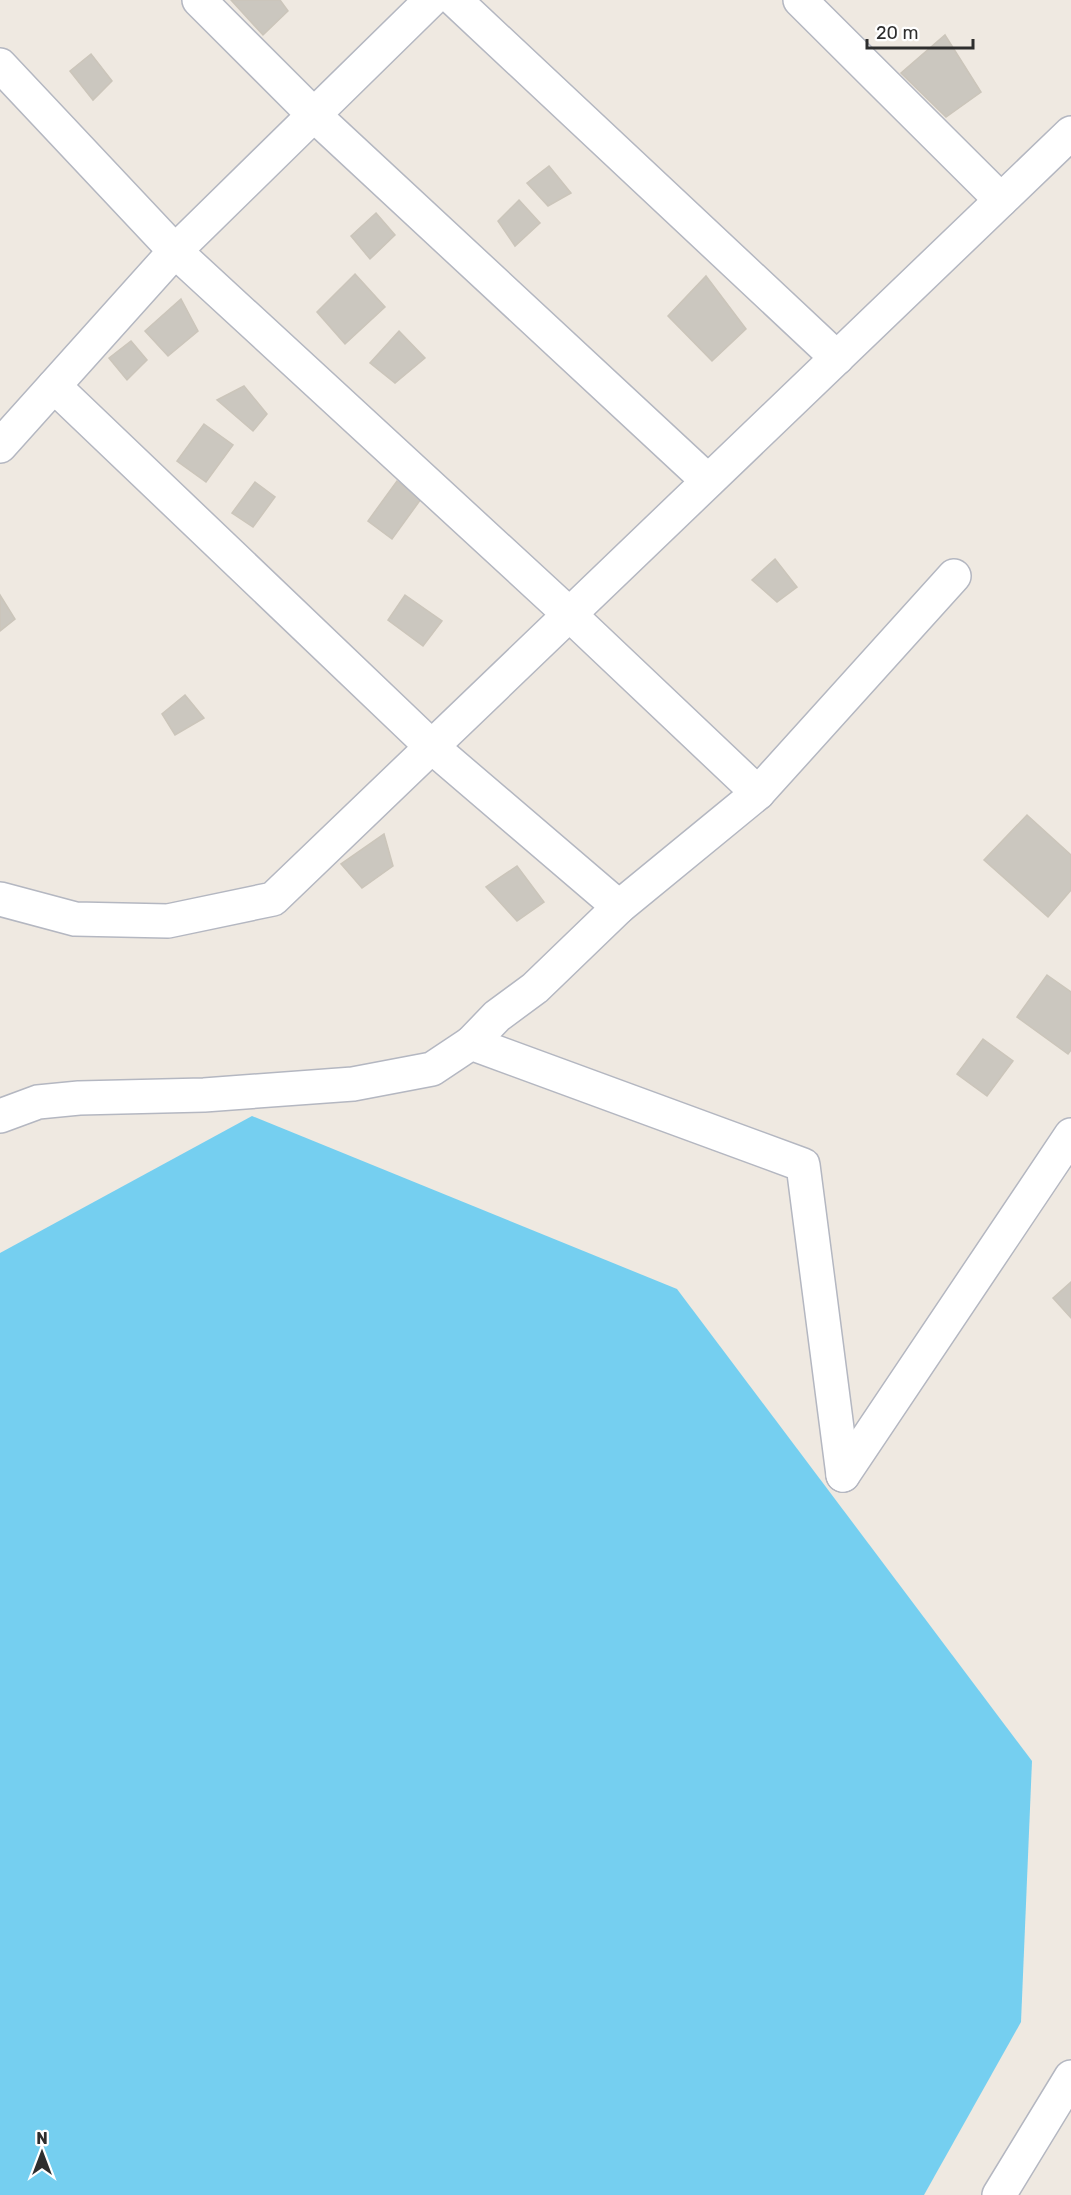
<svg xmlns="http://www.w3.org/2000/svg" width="1071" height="2195" viewBox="0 0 1071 2195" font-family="Rubik,sans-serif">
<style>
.water{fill:#75cff0}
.building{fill:#cbc7bf;stroke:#cbc5ba;stroke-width:1.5}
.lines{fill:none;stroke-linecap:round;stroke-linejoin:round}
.street-casing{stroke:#b4b7c1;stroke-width:36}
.secondary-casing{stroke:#b4b7c1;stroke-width:36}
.street{stroke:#fff;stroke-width:33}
.secondary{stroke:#fff;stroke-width:33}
</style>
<rect width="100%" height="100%" fill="#efe9e1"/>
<polygon class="water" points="252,1116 677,1289 1032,1761 1021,2022 924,2195 0,2195 0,1253"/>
<g class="building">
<polygon points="231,0 280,0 288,11 263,35"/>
<polygon points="945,35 981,92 946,117 901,73"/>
<polygon points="91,54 112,81 93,100 70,71"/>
<polygon points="549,166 571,193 548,206 527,183"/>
<polygon points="519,200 540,223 515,246 498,221"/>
<polygon points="376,213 395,235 370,259 351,236"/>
<polygon points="355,274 385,307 345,344 317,312"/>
<polygon points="706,276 746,329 712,361 668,316"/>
<polygon points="181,299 198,331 168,356 145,331"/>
<polygon points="399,331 425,358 395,383 370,363"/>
<polygon points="131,341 147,360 127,380 109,358"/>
<polygon points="244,386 267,414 253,431 217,400"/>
<polygon points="204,424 233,445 206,482 177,461"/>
<polygon points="397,481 421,499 392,539 368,521"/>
<polygon points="255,482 275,497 253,527 232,513"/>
<polygon points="775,559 797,587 777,602 752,580"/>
<polygon points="0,595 15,619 0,631"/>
<polygon points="405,595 442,621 423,646 388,620"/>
<polygon points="185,695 204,718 175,735 162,714"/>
<polygon points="1027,815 1071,855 1071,890 1048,917 984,860"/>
<polygon points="384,834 393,866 362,888 341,864"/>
<polygon points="517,866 544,902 517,921 486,887"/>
<polygon points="1047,975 1071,992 1071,1050 1068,1054 1017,1017"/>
<polygon points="983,1039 1013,1061 987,1096 957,1074"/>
<polygon points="1071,1282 1071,1318 1053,1298"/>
</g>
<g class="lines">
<g class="street-casing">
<g id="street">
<polyline points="199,0 314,115 708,481"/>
<polyline points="455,0 837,358"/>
<polyline points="800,0 1001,200"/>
<polyline points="0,65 175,251 569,614 758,793"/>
<polyline points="54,386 432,747 619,907"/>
<polyline points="0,446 175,251 431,0"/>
<polyline points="0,899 75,919 168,921 273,899 1071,133"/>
<polyline points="471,1043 497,1016 535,988 619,907 758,793 954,576"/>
<polyline points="0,1116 38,1102 79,1098 204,1095 353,1084 432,1069 471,1043 803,1165 843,1475"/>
<polyline points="843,1475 1071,1135"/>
</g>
</g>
<g class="secondary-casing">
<polyline id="secondary" points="999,2195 1071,2077"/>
</g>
<use href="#street" class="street"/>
<use href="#secondary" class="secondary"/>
</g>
<g transform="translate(42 2153)" stroke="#ffffff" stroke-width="4.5" paint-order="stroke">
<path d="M0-4.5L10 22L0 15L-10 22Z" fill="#2e2e2e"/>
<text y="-9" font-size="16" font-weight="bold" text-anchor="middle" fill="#2e2e2e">N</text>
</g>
<path d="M867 39v9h106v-9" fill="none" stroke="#2e2e2e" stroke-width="3"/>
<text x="876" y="39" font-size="18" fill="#2e2e2e" stroke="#ffffff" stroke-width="4.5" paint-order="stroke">20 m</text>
</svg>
